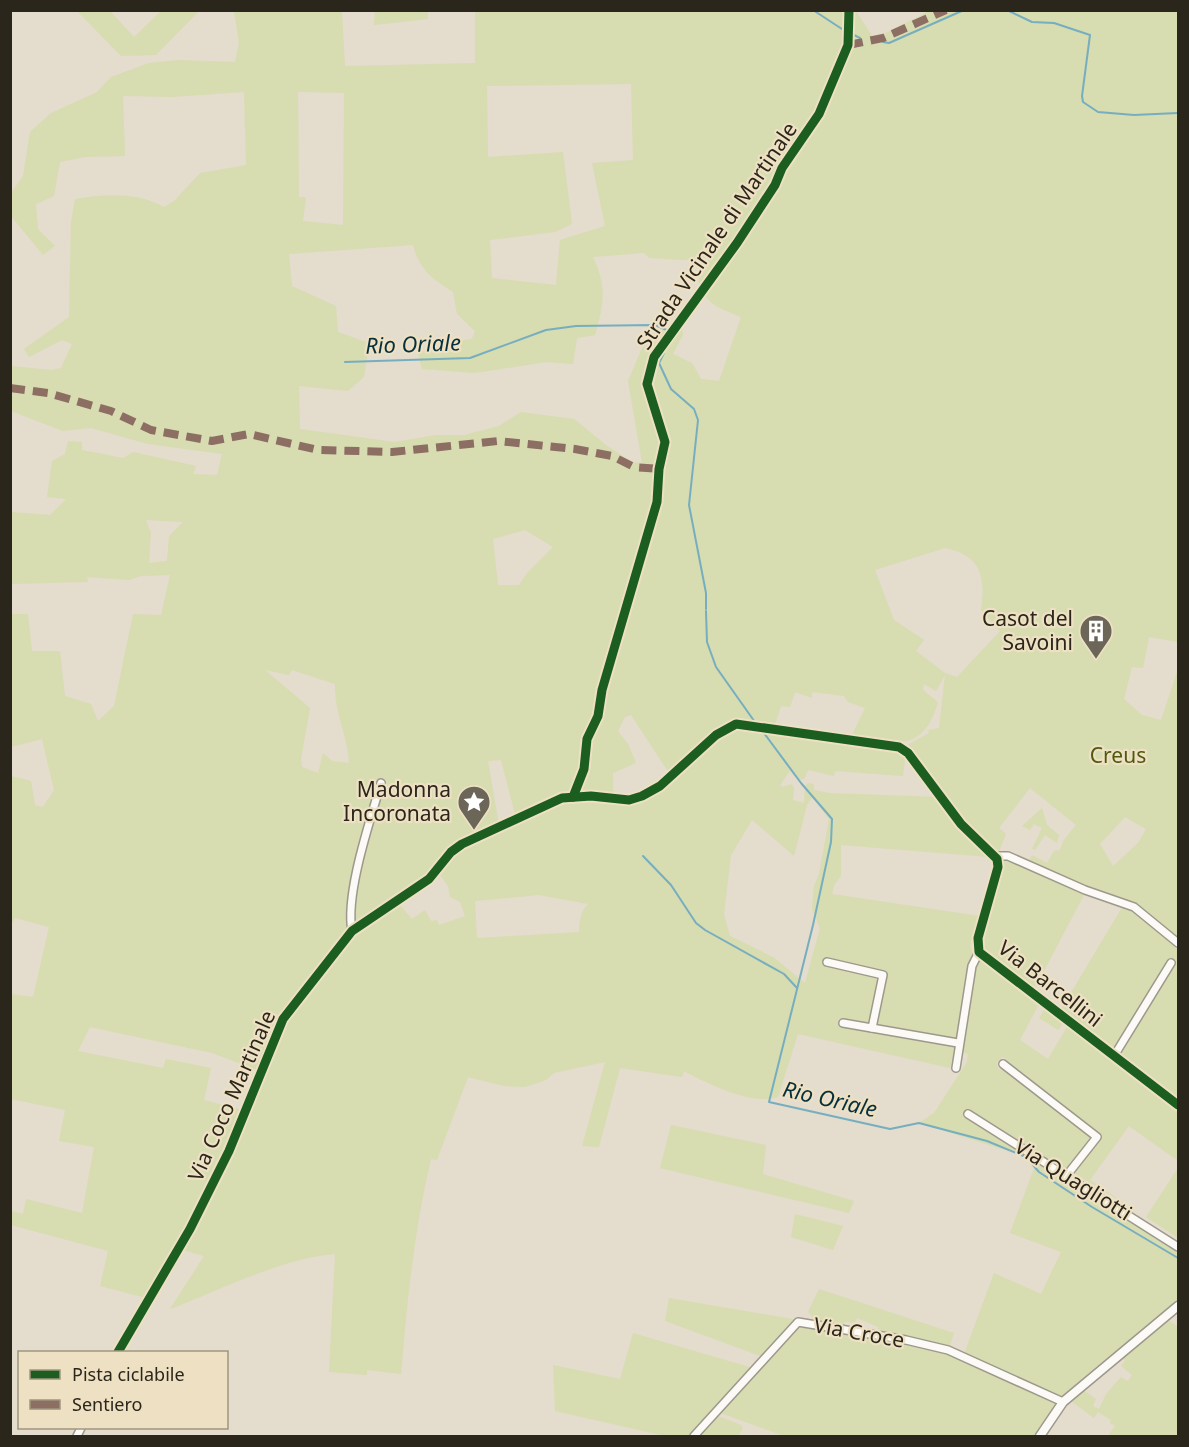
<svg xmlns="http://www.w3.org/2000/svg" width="1189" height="1447" viewBox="0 0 1189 1447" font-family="'Noto Sans',sans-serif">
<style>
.green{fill:#d7dcb1;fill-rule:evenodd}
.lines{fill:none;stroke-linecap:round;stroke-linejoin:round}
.stream{stroke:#76aebf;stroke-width:2}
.minor-casing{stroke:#9e988c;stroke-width:10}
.tertiary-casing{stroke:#9e988c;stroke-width:11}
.minor{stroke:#fbfaf7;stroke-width:7}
.tertiary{stroke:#fbfaf7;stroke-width:8}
.quiet{stroke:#8d6e63;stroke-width:8;stroke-dasharray:15 8;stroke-linecap:butt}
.cycleway-casing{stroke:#eee0c2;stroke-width:13}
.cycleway{stroke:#1b5e20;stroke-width:9}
.labels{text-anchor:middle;stroke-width:4.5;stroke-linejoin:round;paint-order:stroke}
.street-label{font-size:21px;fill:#2b261b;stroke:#eee0c2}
.poi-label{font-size:21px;fill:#2b261b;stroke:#eee0c2;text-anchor:end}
.park-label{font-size:21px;fill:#4e5b0e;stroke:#eee0c2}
.water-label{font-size:22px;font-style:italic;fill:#07303d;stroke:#eee0c2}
</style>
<rect width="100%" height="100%" fill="#e4dccc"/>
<g class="green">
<polygon points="375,10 428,11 428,19 374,25"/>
<polygon points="77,11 110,11 134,37 161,11 199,11 156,55 121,56"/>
<path d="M234,11h108l3,55 130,-3v-52h381l18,28 55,-28h249v631l-29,-5 -6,31 -11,-1 -8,32 18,16 19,5 17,-51v430l-118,-88 64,-107 -39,-11 -51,97 -41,-31 -12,-14 23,-85 81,33 -57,-31 4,-7 15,8 7,-12 6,-1 3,-9 13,-16 -46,-37 -31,40 7,6 -7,17 -6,1 -30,-28 -59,-77 25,-14 -1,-3 11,-2 6,-53 -9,16 -12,-7 -1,6 15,12c-15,52 -43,41 -87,35l14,-29 -17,-6 -4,-6 -32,-4v6l-17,-6 -5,15 -9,-1 -7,21 -38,-5 -15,5 -52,46 -38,-58 -6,2 -7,14 10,13 8,19 -23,10v20l-49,1 -48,24 -15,-58 -13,1 11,64 -40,17 -25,29 -85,60 -67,86 -23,54 -47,-18 -122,-26 -12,24 85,17 3,-9 45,9 -7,32 39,10 -33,72 -64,116 -46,-12 8,-35 -97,-26v-14l12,3 3,-15 56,14 12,-66 -35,-6 6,-31 -54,-11v-105l22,3 16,-70 -34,-9 -4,8v-150l20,5 4,24 8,2 11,-17 -12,-51 -31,8v-133h17l4,37h28l5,45 26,8 7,17 16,-15 19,-92 28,1 9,-40 -29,1 -12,4 -42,-3 1,5 -77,2v-72l39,3 16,-16 -19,-2 5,-36 13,-7 3,-13 14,1v8l41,8 10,-6 63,14 -3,8 24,1 5,-21 -74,-10 -57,-16 -28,3 -52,-20v-45l41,4 9,-2 11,-24 -10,-4 -33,17 -5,-8 45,-32 2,-95 4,-23c30,-5 62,-7 89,8l10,-6 26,-28 46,-8 -2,-73 -72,5 -49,-1 2,60 -40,1 -25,5 -6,34 -18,8 2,25 17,17 -12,9 -32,-39v-23l12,-17 7,-44 21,-19 46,-21 14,-15 38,-14 30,-3 56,2 4,-19zM631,84l2,76 -41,3 13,63 -45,14 -4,45 -64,-7 -2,-38 65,-8 17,-8 -9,-72 -75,5 -1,-71zM298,92l46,1 -1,132 -40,-4 3,-24h-7zM413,245c6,24 19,34 40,47l4,22 18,17 -3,8 -32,4 -22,11 4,15 53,4 71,-11 27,2 4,-26 18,-3c9,-32 12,-48 -2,-78l51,-4 5,5 34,2 27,-3 -12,24c9,25 20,26 43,36l-22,64 -18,-2 -9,-16 -19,-9 10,-19 -1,-7 -25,2 -12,11 -17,40 14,82 -10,-1 -26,-17 -32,-26 -53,-7 -22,14 -35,9h-28l-41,7 -95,-13 -1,-43 49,5 16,-14 5,-34 -31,-11 -2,-26 -44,-20 -3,-32zM146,520l37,2 -14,14 -2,25 -18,2 2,-30zM525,530l28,17 -26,26 -8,12h-21l-5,-46zM945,548c36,7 41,29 36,62l19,21 -43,46 -12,-4 -29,-22 8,-11 -30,-20 -19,-50zM265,670l24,5 3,-5 43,14c-1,28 13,52 14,79l-17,-2 -9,-8 -5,20 -16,-6 -1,-8 9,-51zM1125,817l21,12 -8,14 -25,23 -13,-22z"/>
<path d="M742,727l75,14 70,6 15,6 3,6 -2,17 -68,-5 -1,5 -26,-6 -4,9 -6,1 -8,-9 -10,14 3,2 8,-3 3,3 -1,13 11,3 1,-17 3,-3 6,1v6l16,3 107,4 14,20 38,40 -148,-12v31l-7,9 -2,9 148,22 -10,29 3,10 -17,85 -118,-20v4l118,20 -6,24 -152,-34 -20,63c-25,9 -72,-14 -94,-26l-2,6 -62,-9 -21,79 -17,-1 23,-84 -51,11 -8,7 -21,7 -21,-1 -36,-9 -31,83 -6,-1c-17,71 -24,143 -30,215l-34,-4v5l-38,-3 6,-118c-52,4 -116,36 -165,55l34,-53 -21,-6 41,-80 61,-149 69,-87 45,-30 13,15 13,-9 6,11 6,-1 2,5 26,-9 -5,-14 -10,-5 -2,-11 -8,-11 6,-11 16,-17 101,-48h79l77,-63zM812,797l17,22 -10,55 -5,12 -2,23 8,19 -15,55 -32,-26 -43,-21 -6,-22 7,-59 21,-35 42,36 13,-51zM539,895l49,9c-7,7 -9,17 -9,28l-102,6 -2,-37z"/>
<polygon points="1042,808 1047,825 1059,835 1057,843 1045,835 1035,850 1032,849 1042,828 1034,824 1030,830 1022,826"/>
<polygon points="979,959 1039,1004 1020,1040 1048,1059 1068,1025 1178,1109 1178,1161 1129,1126 1090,1180 1127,1205 1072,1172 1101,1136 1009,1065 1005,1058 1002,1057 997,1063 998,1069 1005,1070 1092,1138 1067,1171 969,1110 964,1116 1066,1176 1178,1250 1178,1303 1097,1366 1061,1398 964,1354 994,1273 1041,1294 1061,1252 1010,1233 1037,1160 919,1123 934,1113 967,1062 968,1054 957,1049"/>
<polygon points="1045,1008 1064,1022 1058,1030 1039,1018"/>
<polygon points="671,1125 766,1145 763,1174 854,1201 849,1213 660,1168"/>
<polygon points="1178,1168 1178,1238 1146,1217"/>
<polygon points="795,1214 843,1226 833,1250 791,1237"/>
<polygon points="819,1289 954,1333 949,1348 877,1331 878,1327 857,1318 855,1323 845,1322 844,1328 818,1323 808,1312"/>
<polygon points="669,1298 798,1320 763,1357 665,1321"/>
<polygon points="1167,1319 1178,1327 1178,1436 1108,1436 1115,1426 1110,1423 1111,1420 1098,1412 1094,1418 1071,1401 1083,1390 1096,1399 1093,1406 1099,1409 1106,1394 1121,1377 1128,1381 1132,1375 1121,1366 1125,1361 1121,1357"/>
<polygon points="800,1326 905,1340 948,1351 1060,1401 1036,1436 784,1436 718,1412 792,1329"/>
<polygon points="633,1333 753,1368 691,1436 665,1436 555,1411 553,1365 620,1379"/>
<polygon points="718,1416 741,1425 743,1428 738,1436 698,1436"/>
</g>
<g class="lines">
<g class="stream">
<polyline points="813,10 845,31"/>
<polyline points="1007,10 1032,22 1054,23 1090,35 1082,96 1083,102 1098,112 1134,115 1178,113"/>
<polyline points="852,34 860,38"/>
<polyline points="883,42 889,43 964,10"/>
<polyline points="664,353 659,363 671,389 694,409 698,420 689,505 706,593 706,609"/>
<polyline points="345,362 470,358 546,330 576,326 655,325 669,331"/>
<polyline points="706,611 707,642 716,667 757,725"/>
<polyline points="761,729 801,783 832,819 831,842 813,925 769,1102 890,1129 919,1123 987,1141 1026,1157 1039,1172 1092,1207 1178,1258"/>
<polyline points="643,856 671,885 696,923 705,930 784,974 797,988"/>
</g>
<g class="minor-casing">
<g id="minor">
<polyline points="573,797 584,769 587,739 598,716 602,690 657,502 659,469 665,442 647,384 654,357 737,243 775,185 782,168 819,114 848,45 849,10"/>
<polyline points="995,856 1008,856 1085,890 1134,907 1178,943"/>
<path d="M352,931c-7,-37 18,-110 29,-148"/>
<polyline points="827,962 883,975 872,1028"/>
<polyline points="843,1023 958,1043"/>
<polyline points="1114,1056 1171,963"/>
<polyline points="1003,1064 1097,1137 1067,1175"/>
<polyline points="956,1068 972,966 979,952"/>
<polyline points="968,1114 1178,1247"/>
<polyline points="118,1352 190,1229 229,1151 283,1019 352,931 429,879 451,852 462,844 562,798 591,796 629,800 642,796 660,786 716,735 736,724 899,747 908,753 961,824 997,859 998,867 978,938 979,952 1178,1105"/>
<polyline points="77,1436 81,1428"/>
<polyline points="694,1436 798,1322 906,1340 948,1350 1063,1402"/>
</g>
</g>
<g class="tertiary-casing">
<polyline id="tertiary" points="1040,1436 1063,1402 1178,1306"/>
</g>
<use href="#minor" class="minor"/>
<use href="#tertiary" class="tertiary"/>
<g class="quiet">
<polyline points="848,45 883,38 946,10"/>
<polyline points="10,388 48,393 111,411 151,430 212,441 249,434 318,450 392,452 498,441 575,449 612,456 634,467 659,469"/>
</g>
<g class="cycleway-casing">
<g id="cycleway">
<polyline points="573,797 584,769 587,739 598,716 602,690 657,502 659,469 665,442 647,384 654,357 737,243 775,185 782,168 819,114 848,45 849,10"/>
<polyline points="118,1352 190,1229 229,1151 283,1019 352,931 429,879 451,852 462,844 562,798 591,796 629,800 642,796 660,786 716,735 736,724 899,747 908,753 961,824 997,859 998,867 978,938 979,952 1178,1105"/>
</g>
</g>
<use href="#cycleway" class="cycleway"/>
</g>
<defs>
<g id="building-pin" transform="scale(1.725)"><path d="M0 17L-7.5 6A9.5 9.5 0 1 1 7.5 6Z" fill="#6c6659" stroke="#eee0c2"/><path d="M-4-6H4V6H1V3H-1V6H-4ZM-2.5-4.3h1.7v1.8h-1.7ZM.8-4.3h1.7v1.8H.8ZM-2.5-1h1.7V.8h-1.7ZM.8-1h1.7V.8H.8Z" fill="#fff"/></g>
<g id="sight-pin" transform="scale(1.725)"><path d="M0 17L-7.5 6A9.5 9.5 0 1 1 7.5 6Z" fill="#6c6659" stroke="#eee0c2"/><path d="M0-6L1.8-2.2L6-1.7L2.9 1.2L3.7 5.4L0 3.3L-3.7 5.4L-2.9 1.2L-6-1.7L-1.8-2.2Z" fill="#fff"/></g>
</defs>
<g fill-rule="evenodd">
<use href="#building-pin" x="1096" y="631"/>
<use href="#sight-pin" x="474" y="802"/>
</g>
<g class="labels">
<g class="street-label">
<text transform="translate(717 236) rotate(-56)" y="7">Strada Vicinale di Martinale</text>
<text transform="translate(1050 984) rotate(38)" y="7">Via Barcellini</text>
<text transform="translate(232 1096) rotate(-66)" y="7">Via Coco Martinale</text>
<text transform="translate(1073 1180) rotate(32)" y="7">Via Quagliotti</text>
<text transform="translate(859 1333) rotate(10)" y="7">Via Croce</text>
</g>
<g class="poi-label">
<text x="1073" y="626">Casot del<tspan x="1073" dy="24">Savoini</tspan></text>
<text x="451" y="797">Madonna<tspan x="451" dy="24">Incoronata</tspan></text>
</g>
<g class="park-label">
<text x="1118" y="763">Creus</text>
</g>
<g class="water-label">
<text transform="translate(413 344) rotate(-2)" y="8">Rio Oriale</text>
<text transform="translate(830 1099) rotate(13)" y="8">Rio Oriale</text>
</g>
</g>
<rect width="1189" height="1447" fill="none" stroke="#2b261b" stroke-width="24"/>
<rect x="18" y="1351" width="210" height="78" fill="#eee0c2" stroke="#a0967f" stroke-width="1.5"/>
<rect x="30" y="1370" width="30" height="9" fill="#1b5e20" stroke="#a0967f" stroke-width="1.5"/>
<text x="72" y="1381" font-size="18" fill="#2b261b">Pista ciclabile</text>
<rect x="30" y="1400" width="30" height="9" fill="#8d6e63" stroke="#a0967f" stroke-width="1.5"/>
<text x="72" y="1411" font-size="18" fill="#2b261b">Sentiero</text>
</svg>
